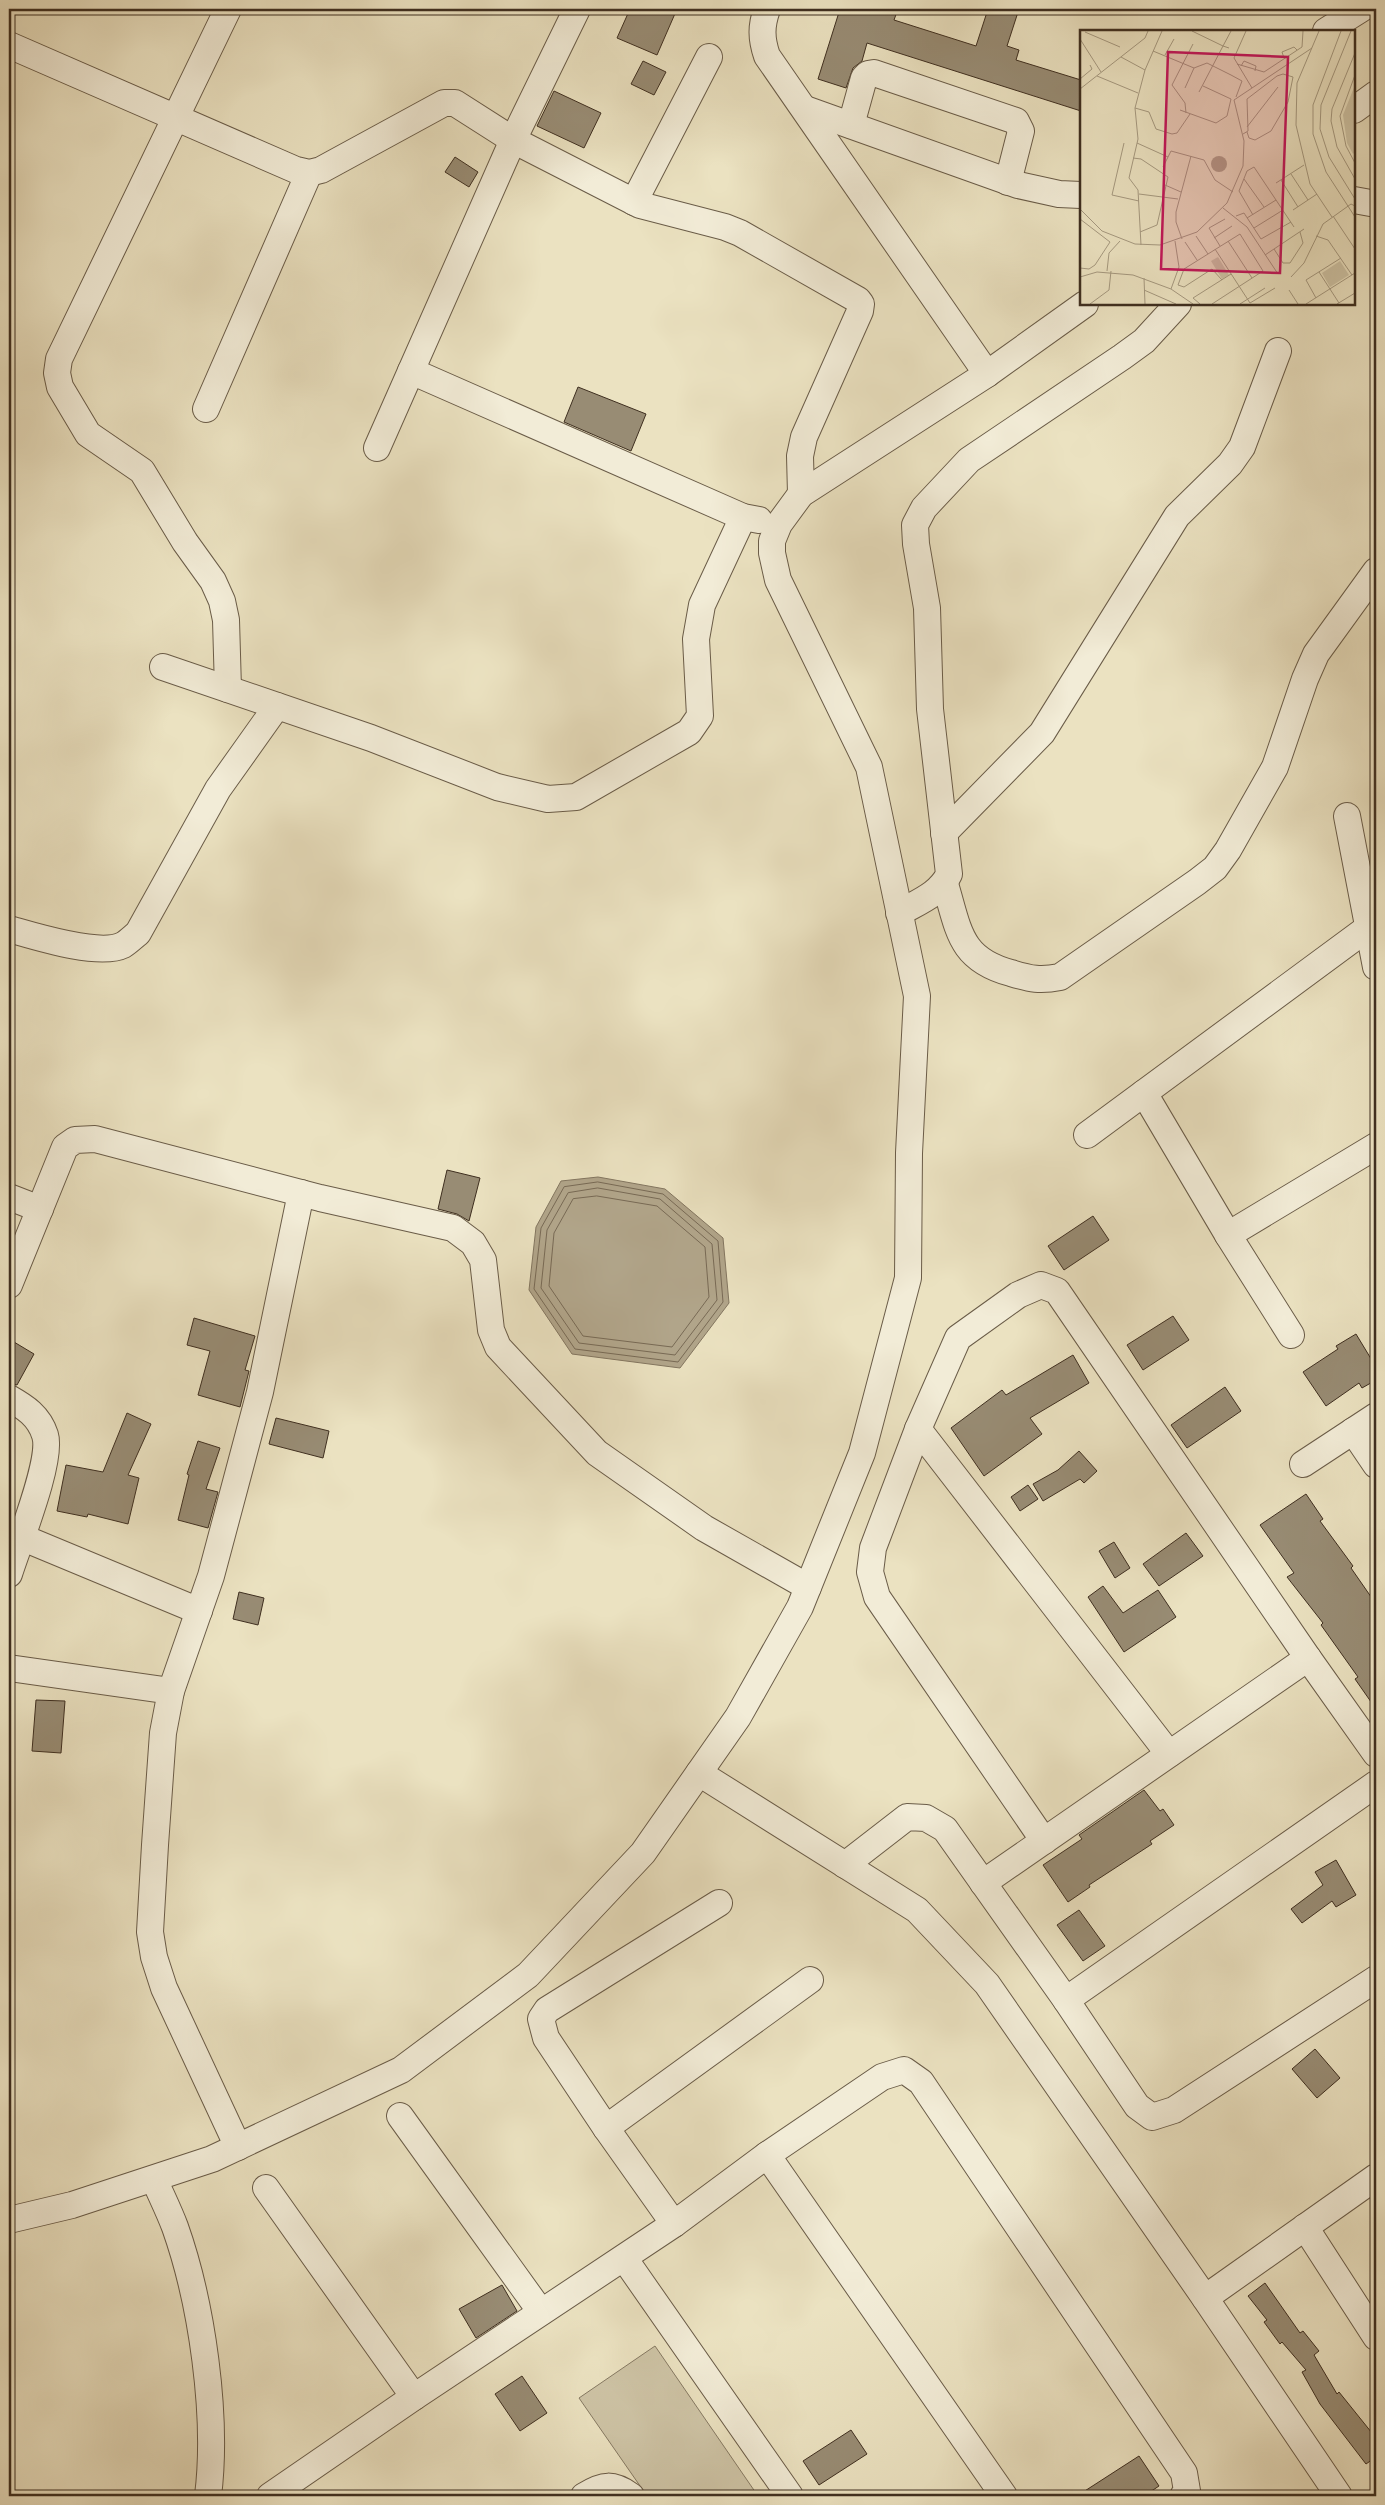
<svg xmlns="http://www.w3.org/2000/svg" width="1385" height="2505" viewBox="0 0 1385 2505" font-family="'Sorts Mill Goudy',serif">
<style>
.green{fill:#cec4a6;stroke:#867a63}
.water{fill:#b1a58a;stroke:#837660}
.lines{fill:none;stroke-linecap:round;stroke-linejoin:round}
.shore{stroke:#786a55;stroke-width:1}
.building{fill:#988c74;stroke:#3f2f20}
.minor-casing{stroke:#6a5c48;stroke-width:28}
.minor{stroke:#f2ecd7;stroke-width:26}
.inset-road{fill:none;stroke:#a69a81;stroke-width:1}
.view{fill:#c2185b;fill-opacity:0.15;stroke:#c2185b;stroke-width:2.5}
.inset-edge{fill:none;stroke:#3f2f20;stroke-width:2.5}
</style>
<rect width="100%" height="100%" fill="#ebe2c1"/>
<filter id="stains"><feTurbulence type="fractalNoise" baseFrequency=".004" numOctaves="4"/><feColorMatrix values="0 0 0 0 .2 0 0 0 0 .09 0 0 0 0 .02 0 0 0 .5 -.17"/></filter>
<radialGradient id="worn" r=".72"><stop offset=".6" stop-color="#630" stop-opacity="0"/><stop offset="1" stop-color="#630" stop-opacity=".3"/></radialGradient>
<polygon class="green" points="655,2346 758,2496 647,2496 579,2398"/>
<polygon class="water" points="598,1177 665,1189 723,1238 729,1303 680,1368 572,1354 529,1290 536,1227 561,1181"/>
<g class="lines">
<g class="shore">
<polygon points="598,1182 663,1194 718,1241 723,1302 678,1362 575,1349 534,1289 541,1228 564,1187"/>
<polygon points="598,1188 660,1199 712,1244 717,1300 675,1355 579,1343 541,1288 547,1230 568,1193"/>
<polygon points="597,1196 657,1206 705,1247 709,1297 672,1347 583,1336 549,1286 554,1233 573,1199"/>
</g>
</g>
<g class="building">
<polygon points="630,9 677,9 657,55 617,38"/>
<polygon points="840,9 898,9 894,20 976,46 988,9 1019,9 1007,46 1019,50 1016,60 1081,80 1081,111 867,43 862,61 853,68 846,88 818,79"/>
<polygon points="643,61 666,72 654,95 631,84"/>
<polygon points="554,91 601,113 584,148 537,126"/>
<polygon points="455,157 478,172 469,187 445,172"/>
<polygon points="578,387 646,414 631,451 564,422"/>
<polygon points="447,1170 480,1178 469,1221 457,1214 438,1209"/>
<polygon points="1093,1216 1109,1240 1064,1270 1048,1246"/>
<polygon points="1173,1316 1189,1340 1143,1370 1127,1345"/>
<polygon points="194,1318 255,1336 245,1370 249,1371 240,1407 198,1395 210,1351 187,1345"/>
<polygon points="1356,1334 1376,1367 1376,1380 1362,1388 1359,1383 1326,1406 1303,1372 1338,1349 1336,1346"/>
<polygon points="9,1339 34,1354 17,1385 9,1383"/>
<polygon points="1073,1355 1089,1383 1030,1418 1042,1434 984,1476 951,1428 1002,1390 1006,1395"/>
<polygon points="1225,1387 1241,1411 1187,1448 1171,1425"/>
<polygon points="127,1413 151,1424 128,1475 139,1478 128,1524 88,1514 87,1517 57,1511 66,1465 103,1472"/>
<polygon points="276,1418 329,1431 323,1458 269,1444"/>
<polygon points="198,1441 220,1448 206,1489 218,1492 208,1528 178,1520 189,1475 187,1474"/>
<polygon points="1079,1451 1097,1471 1084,1483 1080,1479 1043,1501 1033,1484 1058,1470"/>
<polygon points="1028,1485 1038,1499 1020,1511 1011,1497"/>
<polygon points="1306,1494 1323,1519 1320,1521 1353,1566 1351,1568 1376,1604 1376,1709 1355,1679 1358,1677 1321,1625 1323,1623 1287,1577 1294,1573 1260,1525"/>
<polygon points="1186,1533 1203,1556 1159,1586 1143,1564"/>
<polygon points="1114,1542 1130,1568 1115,1578 1099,1551"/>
<polygon points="1103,1586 1123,1613 1158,1590 1176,1617 1124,1652 1088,1597"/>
<polygon points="239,1592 264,1598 258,1625 233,1619"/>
<polygon points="36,1700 65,1701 61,1753 32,1751"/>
<polygon points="1144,1790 1160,1811 1163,1809 1174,1825 1150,1841 1152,1844 1089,1885 1090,1887 1068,1902 1043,1865 1082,1839 1079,1835"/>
<polygon points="1336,1860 1356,1895 1336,1907 1332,1901 1302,1923 1291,1909 1323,1885 1315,1872"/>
<polygon points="1079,1910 1105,1946 1083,1961 1057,1925"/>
<polygon points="1315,2049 1340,2078 1317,2098 1292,2069"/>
<polygon points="1265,2283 1300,2333 1303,2331 1319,2351 1314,2355 1337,2394 1339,2392 1376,2438 1376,2457 1366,2464 1320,2404 1302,2372 1306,2370 1282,2342 1280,2344 1264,2322 1267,2320 1248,2296"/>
<polygon points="502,2285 517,2311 476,2338 459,2309"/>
<polygon points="522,2376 547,2413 520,2431 495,2394"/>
<polygon points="851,2430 867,2454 819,2485 803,2461"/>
<polygon points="1139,2456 1159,2486 1144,2496 1077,2496"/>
</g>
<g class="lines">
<g class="minor-casing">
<g id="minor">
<polyline points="228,9 59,359 57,373 60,387 88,434 142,471 185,542 213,581 222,601 226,620 228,689"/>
<path d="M767,9c-6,17 -6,29 0,47l220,318"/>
<polyline points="1326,31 1361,9"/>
<polyline points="9,45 296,170 309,173 321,170 444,103 455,103 513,140 640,205 725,227 740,233 858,300 861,304 860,311 804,437 800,456 801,494"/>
<polyline points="805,109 1018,185 1059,194 1081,195"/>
<polyline points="1354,110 1376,94"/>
<polyline points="851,125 864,78 868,74 874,73 1016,121 1021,131 1008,182"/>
<polyline points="1354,200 1376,204"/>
<polyline points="634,202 709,57"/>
<polyline points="411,371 743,517 759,520"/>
<polyline points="206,409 309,173"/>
<polyline points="377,448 513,140 577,9"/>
<polyline points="163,667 371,738 497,787 548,799 576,797 689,732 700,716 696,639 702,605 743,517"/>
<polyline points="1347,816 1376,967"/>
<polyline points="944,833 1042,733 1177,516 1230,464 1242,447 1278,351"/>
<path d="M945,884c14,46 14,75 66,89 20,6 29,8 49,4l137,-95 18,-14 13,-18 47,-83 30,-88 11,-25 60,-83"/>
<path d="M899,913c19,-11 41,-19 50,-39l-19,-165 -3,-101 -11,-64 -1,-19 9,-17 45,-48 153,-103 22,-16 34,-37"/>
<path d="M9,929c25,7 90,28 114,16 5,-3 10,-8 15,-12l80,-144 59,-83"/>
<polyline points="1144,1093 1228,1235 1291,1335"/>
<polyline points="1087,1135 1369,927"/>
<polyline points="9,1197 40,1209"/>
<polyline points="1228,1235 1376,1146"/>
<polyline points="9,1285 65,1147 75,1140 95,1139 320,1198 453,1228 473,1243 483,1260 491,1330 498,1347 597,1453 704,1528 808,1587"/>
<path d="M9,1398c16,9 30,18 36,37 8,25 -27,110 -36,139"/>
<polyline points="918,1429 1169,1754"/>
<polyline points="1353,1431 1376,1465"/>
<polyline points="1303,1464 1376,1416"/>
<polyline points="21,1537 199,1611"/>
<polyline points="9,1668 171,1691"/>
<polyline points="699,1773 917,1910 987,1984 1205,2298 1339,2496"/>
<polyline points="1044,1841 877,1597 870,1572 873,1548 918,1429 958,1338 1018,1295 1041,1285 1057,1291 1308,1658 1376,1754"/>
<polyline points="845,1865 907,1817 926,1818 945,1829 1066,2000 1137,2106 1152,2117 1174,2110 1376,1979"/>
<polyline points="983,1883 1308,1658"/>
<polyline points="1066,2000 1376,1784"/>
<polyline points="400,2116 541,2312"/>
<polyline points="606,2128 810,1980"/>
<polyline points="238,2147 164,1988 154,1957 150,1932 155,1845 163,1733 171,1691 211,1576 260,1392 301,1193"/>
<polyline points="767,2155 1004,2496"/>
<path d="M154,2179c7,16 15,32 21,48 27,76 43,189 33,269"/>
<polyline points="266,2188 414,2397"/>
<polyline points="9,2220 72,2205 212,2159 401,2070 528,1975 643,1853 738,1717 800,1607 862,1453 908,1278 909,1153 917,996 869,767 778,580 772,553 772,541 779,524 801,494 987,374 1085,304"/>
<polyline points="674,2224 606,2128 546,2038 541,2019 547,2010 719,1903"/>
<polyline points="1305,2227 1376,2337"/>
<polyline points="624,2258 790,2496"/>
<polyline points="1205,2298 1376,2177"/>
<polyline points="270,2496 414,2397 674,2224 767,2155 882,2077 904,2070 921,2082 1184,2473 1187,2491 1183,2496"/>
<path d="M584,2496c19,-12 29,-13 47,0"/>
</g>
</g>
<use href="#minor" class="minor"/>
</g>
<g transform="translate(1080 30)">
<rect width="275" height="275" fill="#ebe2c1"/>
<path d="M275,55v67l-2,2 -6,-11 -4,-28zM138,227l11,18 -7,4 -11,-18zM260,231l9,14 -19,12 -8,-14z" fill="#cec4a6"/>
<path d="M131 134a8 8 0 1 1 16 0a8 8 0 1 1-16 0Z" fill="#b1a58a"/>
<path class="inset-road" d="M112,1l31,15 8,-15M166,1l-12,27 18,30M239,1l-22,52 -1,42 14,59 22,33M261,1l-28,74v29l13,38 29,45M271,1l-30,74 -1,24 9,28 26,42M5,2l35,15M0,9l21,33M73,21l41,17 13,-5 24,12 11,6 -6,16M275,23l-23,56 -1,12 6,26 18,32M85,25l9,-16M41,27l24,13M204,28l-2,-6 12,-5 3,3M157,34l27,8 38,-25 1,-16M161,36l3,-5 12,5 -1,5M275,45l-15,41 6,30 9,17M17,46l41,17M0,49l12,-10 -2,-4M123,56l28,13M105,58l9,-20M0,59l65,-51 3,-7M119,62l24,-46 6,2M55,78l14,4 7,17 16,5 5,-1 13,-19M100,80l36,13 11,-7 4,-17M106,83l-1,-10 -13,-18 21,-41M167,97l31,-40M163,104l5,-3 -1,-32 30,-23 6,-2 10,3 -5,25 -17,29 -16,9 -6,-2 -2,-6M44,113l-12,52 27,6M57,113l31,14M53,128l8,1 27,18 -11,48 -17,7M83,137l8,-16 33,9 11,20 18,12M211,144l17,26M164,149l20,28M201,150l17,27M196,153l28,-18M85,155l16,7M59,164l39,5M143,178l24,19 31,47M0,179l22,22 33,13 25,1 37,-13 30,-29 16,-37 1,-25 -10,-41 78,-52M213,180l24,-16M173,185l-14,-24 8,-20 7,-4 40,60M156,186l8,-3 17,26 30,-17M253,186l22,33M167,188l29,-18M0,189l30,23 -15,23 -6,4 -9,-1M174,198l29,-18M116,206l12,18M236,206l12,4 24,35M134,208l18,-12M102,209l-6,-17v-10l15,-56M148,211l24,37M105,212l12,18M61,215l-3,-55 -9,-12 9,-39 -3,-31 10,-38 17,-39M140,216l-11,-18 16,-9M135,219l35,54M194,219l9,14h7l13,-20 -3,-11M185,225l39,-26M27,241l2,-18 11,-12M239,242l20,31M0,247l17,-5 36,3 38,14 22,15M211,247l13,-14 19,-39 28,-20 4,2M64,248l1,26M91,259l8,-22 -4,-26M64,260l32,14M209,260l9,14M236,268l-10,-18 35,-22M170,273l25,-15M10,274l19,-14 2,-19M120,274l-7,-6 38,-24M132,274l51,-33 -23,-37 -56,35 -6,16 6,2 28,-18 10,11M160,274l25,-16M226,274l49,-31M257,274l18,-11"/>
<path class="view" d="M88,22l120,5 -8,216 -119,-4z"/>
<rect width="275" height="275" class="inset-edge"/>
</g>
<rect width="1385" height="2505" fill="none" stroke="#ebe2c1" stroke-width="30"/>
<rect x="10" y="10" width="1365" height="2485" fill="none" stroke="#3f2f20" stroke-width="2.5"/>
<rect x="15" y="15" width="1355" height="2475" fill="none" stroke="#3f2f20"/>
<rect width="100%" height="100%" filter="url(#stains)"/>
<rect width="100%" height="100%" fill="url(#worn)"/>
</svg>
